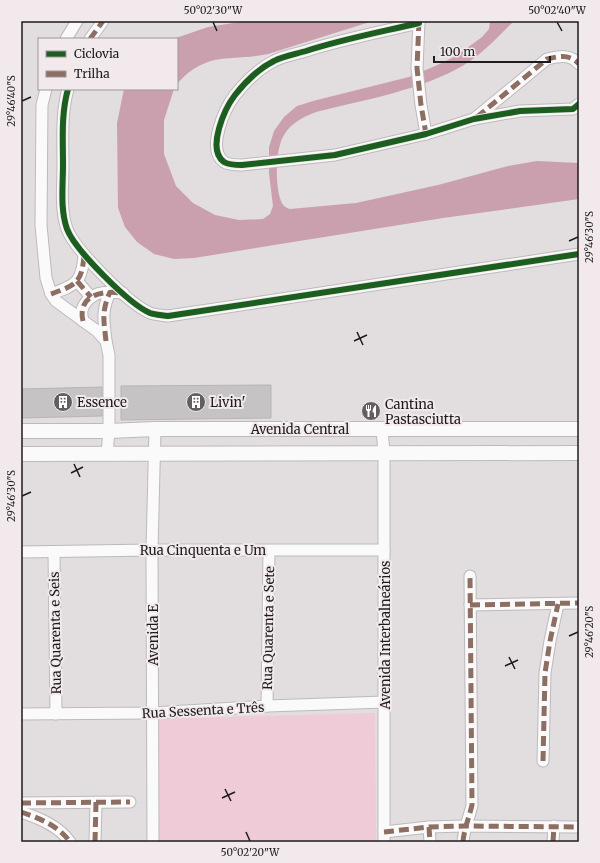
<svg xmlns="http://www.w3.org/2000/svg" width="600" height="863" viewBox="0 0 600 863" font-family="Merriweather,serif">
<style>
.green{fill:#eecbd7}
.water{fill:#caa0af}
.building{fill:#c6c3c4;stroke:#b8b4b5}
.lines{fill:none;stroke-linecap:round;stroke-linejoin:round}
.minor-casing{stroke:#bdbabb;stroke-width:13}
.major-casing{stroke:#bdbabb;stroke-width:16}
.minor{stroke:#fbfafa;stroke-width:11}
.major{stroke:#fbfafa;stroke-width:14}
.quiet{stroke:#8d6e63;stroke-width:5;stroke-dasharray:10 5;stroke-linecap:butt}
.cycleway-casing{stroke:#f1e9eb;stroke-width:8}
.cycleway{stroke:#1b5e20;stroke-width:6}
.ticks{fill:none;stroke:#1e1b1c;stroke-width:1.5}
.labels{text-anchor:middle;stroke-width:4;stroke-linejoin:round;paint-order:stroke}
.poi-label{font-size:13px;fill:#1e1b1c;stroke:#f1e9eb;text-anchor:start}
.street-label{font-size:13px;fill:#1e1b1c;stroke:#f1e9eb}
.neatline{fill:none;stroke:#1e1b1c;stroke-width:1.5}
.ticks-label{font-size:10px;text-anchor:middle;fill:#1e1b1c}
</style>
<rect width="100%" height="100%" fill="#e2dddf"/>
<polygon class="green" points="375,713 376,842 159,842 159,719"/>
<g class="water">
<path d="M246,21h127l-105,33c-38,8 -61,-4 -91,30v-45h-4l35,-12z"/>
<path d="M490,21h24c-15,15 -32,33 -50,44 -42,25 -100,35 -148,47 -13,5 -25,11 -32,23 -9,14 -9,51 -3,66 1,4 5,7 9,8l66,-6 82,-18 70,-19 29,-5 42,2v36l-136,19 -249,40 -20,1 -20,-5 -17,-12 -12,-15 -7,-19 -1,-85 7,-34h50l-10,31v34l12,32 17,17 22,12 24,5 24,-1 7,-5 3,-8 -4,-33v-26l5,-16 10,-14 13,-11 16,-5 96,-24 24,-10 23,-11 26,-19 7,-8z"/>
</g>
<g class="building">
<polygon points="271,385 271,418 121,420 121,386"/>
<polygon points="102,387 102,416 21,418 21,389"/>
</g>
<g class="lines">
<g class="minor-casing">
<g id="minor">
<polyline points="419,21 417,68 421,105 426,134"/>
<path d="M419,23c-38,9 -76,16 -113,28 -10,3 -23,5 -32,10 -16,8 -28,20 -39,34 -10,13 -29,54 -11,67 5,3 12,3 18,3l93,-10 91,-21 48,-15 46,-8 53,-2 6,-5"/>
<polyline points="66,39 77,21"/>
<polyline points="90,39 103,21"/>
<polyline points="46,89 42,105 41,225 46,278 51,294 56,301 97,331 106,341 109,355 109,431 107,454"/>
<path d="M68,89c-7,25 -5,50 -5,76 0,21 -3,44 4,64 8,21 62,75 83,84 5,2 12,2 18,3l411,-62"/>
<path d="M474,119l73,-60c13,-3 23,-5 32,5"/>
<polyline points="77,281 91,297"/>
<path d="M51,294c25,-9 31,-11 33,-39"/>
<path d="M83,321c-2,-9 -2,-13 4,-20 10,-11 23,-9 36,-8"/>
<path d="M106,341c-2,-20 -5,-29 4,-49"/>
<polyline points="382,429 384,453 384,842"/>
<polyline points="21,552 152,550 384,550"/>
<polyline points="54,552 56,714"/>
<polyline points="470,605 579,603"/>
<polyline points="267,706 269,551"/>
<polyline points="21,714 153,713 267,706 385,702"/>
<polyline points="543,761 545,673 550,641 558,604"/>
<polyline points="21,803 130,802"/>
<path d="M21,812c18,6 38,14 49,30"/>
<polyline points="429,827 430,842"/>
<polyline points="384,832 429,827 465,826 579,827"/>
<polyline points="95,842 96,802"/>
<polyline points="153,842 152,550 155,429"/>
<path d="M463,842c1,-13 6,-24 9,-37l-2,-229"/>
<polyline points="553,842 554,826"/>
</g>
</g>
<g class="major-casing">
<g id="major">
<polyline points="21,431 109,431 155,429 579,429"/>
<polyline points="21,454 579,453"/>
</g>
</g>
<use href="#minor" class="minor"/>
<use href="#major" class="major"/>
<g class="quiet">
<polyline points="419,21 417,68 421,105 426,134"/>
<polyline points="90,39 103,21"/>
<path d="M477,117l70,-58c13,-3 23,-5 32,5"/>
<polyline points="77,281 91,297"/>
<path d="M51,294c25,-9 31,-11 33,-39"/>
<path d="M83,321c-6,-25 18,-31 38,-28"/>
<path d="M106,341c-2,-20 -5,-29 4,-49"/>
<polyline points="470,605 579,603"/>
<polyline points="543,761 545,673 550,641 558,604"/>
<polyline points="21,803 130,802"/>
<path d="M21,812c18,6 38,14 49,30"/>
<polyline points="429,827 430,842"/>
<polyline points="384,832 429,827 465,826 579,827"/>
<polyline points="95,842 96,802"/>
<path d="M463,842c1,-13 6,-24 9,-37l-2,-229"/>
<polyline points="553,842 554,826"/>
</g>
<g class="cycleway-casing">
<g id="cycleway">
<path d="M419,23c-38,9 -76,16 -113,28 -10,3 -23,5 -32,10 -16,8 -28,20 -39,34 -10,13 -29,54 -11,67 5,3 12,3 18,3l93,-10 91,-21 48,-15 46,-8 53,-2 6,-5"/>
<path d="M68,89c-7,25 -5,50 -5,76 0,21 -3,44 4,64 8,21 62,75 83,84 5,2 12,2 18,3l411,-62"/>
</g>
</g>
<use href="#cycleway" class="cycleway"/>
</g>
<path class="ticks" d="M213,22l4,9M557,22l5,9M22,101l9,-4M569,241l9,-4M357,332l6,13M354,341l13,-6M74,464l6,13M71,473l12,-6M22,496l9,-4M569,636l9,-4M509,657l6,12M505,666l13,-6M225,789l6,12M222,798l13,-6M246,832l4,9"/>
<defs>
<g id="building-disc" transform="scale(1)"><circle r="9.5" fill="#635f60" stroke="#f1e9eb"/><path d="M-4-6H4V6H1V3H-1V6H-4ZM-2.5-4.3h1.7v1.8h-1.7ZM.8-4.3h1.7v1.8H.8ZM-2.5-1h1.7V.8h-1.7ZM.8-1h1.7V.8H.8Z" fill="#fff"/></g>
<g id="restaurant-disc" transform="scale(1)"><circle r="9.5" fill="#635f60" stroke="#f1e9eb"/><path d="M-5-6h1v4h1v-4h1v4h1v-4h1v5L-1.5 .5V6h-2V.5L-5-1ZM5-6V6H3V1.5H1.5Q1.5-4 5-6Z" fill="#fff"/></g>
</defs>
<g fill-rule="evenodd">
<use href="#building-disc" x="63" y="402"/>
<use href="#building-disc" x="196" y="402"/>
<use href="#restaurant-disc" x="371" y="411"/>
</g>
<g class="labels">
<g class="poi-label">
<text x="77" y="407">Essence</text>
<text x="210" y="407">Livin'</text>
<text x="385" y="409">Cantina<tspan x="385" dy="15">Pastasciutta</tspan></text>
</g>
<g class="street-label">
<text x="300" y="434">Avenida Central</text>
<text x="203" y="555">Rua Cinquenta e Um</text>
<text transform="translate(268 628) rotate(-89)" y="5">Rua Quarenta e Sete</text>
<text transform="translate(55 633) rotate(-91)" y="5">Rua Quarenta e Seis</text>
<text transform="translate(153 635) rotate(-90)" y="5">Avenida E</text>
<text transform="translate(385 635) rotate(-90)" y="5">Avenida Interbalneários</text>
<text transform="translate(203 710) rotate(-3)" y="5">Rua Sessenta e Três</text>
</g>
</g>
<rect width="600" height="863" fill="none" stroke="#f1e9eb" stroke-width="44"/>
<rect x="38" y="38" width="140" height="52" fill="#f1e9eb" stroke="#9d9798"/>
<rect x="46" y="51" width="20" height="6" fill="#1b5e20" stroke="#9d9798"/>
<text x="74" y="58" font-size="12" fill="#1e1b1c">Ciclovia</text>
<rect x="46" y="71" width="20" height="6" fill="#8d6e63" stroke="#9d9798"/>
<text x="74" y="78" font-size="12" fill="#1e1b1c">Trilha</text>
<path d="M434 56v6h116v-6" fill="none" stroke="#1e1b1c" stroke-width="2"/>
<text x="440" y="56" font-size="12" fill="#1e1b1c" stroke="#f1e9eb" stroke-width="3" paint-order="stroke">100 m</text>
<rect x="22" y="22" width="556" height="819" class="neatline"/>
<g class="ticks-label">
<text x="213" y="14">50°02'30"W</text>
<text x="557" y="14">50°02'40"W</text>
<text transform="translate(11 101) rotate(-90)" y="4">29°46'40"S</text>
<text transform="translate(589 237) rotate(-90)" y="4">29°46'30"S</text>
<text transform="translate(11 496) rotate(-90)" y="4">29°46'30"S</text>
<text transform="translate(589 632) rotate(-90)" y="4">29°46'20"S</text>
<text x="250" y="856">50°02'20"W</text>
</g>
</svg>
